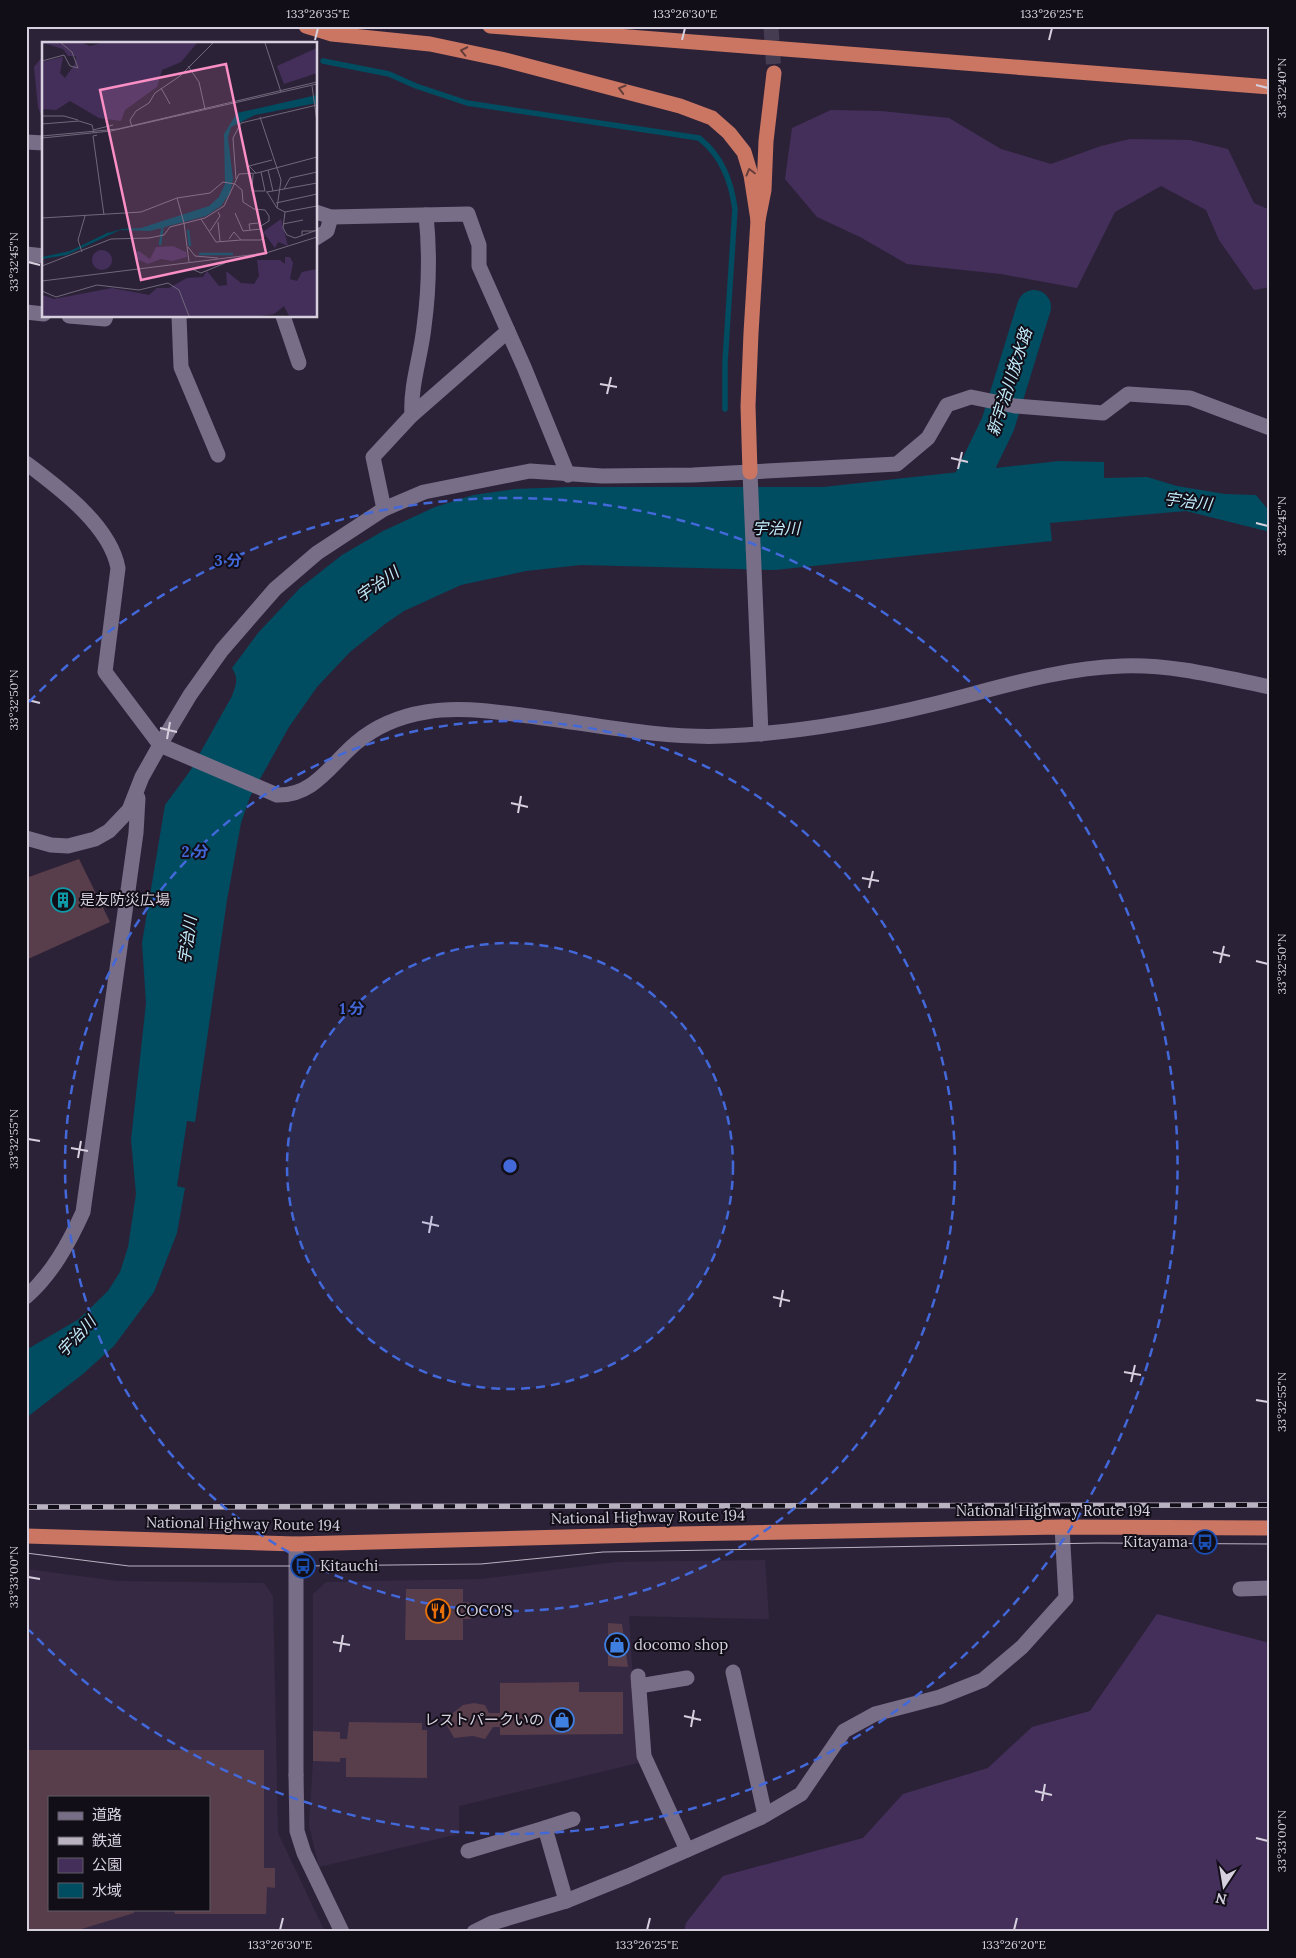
<svg xmlns="http://www.w3.org/2000/svg" width="1296" height="1958" viewBox="0 0 1296 1958" font-family="Lora,'Noto Sans JP',serif">
<style>
.built{fill:#362944;fill-rule:evenodd}
.green{fill:#442f5b}
.water{fill:#004c60}
.lines{fill:none;stroke-linecap:round;stroke-linejoin:round}
.stream{stroke:#004c60;stroke-width:5.5}
.river{stroke:#004c60;stroke-width:34}
.building{fill:#583d4a}
.highway-tunnel{stroke:#463c51;stroke-width:15;stroke-dasharray:15 8;stroke-linecap:butt}
.street{stroke:#796e88;stroke-width:15}
.secondary{stroke:#796e88;stroke-width:15}
.highway{stroke:#cb7663;stroke-width:15}
.tram{stroke:#b9b2c1;stroke-width:1}
.rail-casing{stroke:#b9b2c1;stroke-width:5.5}
.rail{stroke:#120e18;stroke-width:4;stroke-dasharray:11;stroke-linecap:butt}
.oneway{stroke:#653d3a}
.ticks{fill:none;stroke:#d6d0de;stroke-width:2}
.ring{fill:none;stroke:#4268d9;stroke-width:2.5;stroke-dasharray:9 6}
.labels{text-anchor:middle;stroke-width:4;stroke-linejoin:round;paint-order:stroke}
.poi-label{font-size:15px;fill:#d6d0de;stroke:#120e18;text-anchor:start}
.street-label{font-size:15px;fill:#d6d0de;stroke:#120e18}
.water-label{font-size:16px;font-style:italic;fill:#c1ebfb;stroke:#120e18}
.inset-river{fill:none;stroke:#004c60;stroke-width:2.5}
.inset-road{fill:none;stroke:#70687a;stroke-width:1}
.view{fill:#fb8fc5;fill-opacity:0.15;stroke:#fb8fc5;stroke-width:2.5}
.inset-edge{fill:none;stroke:#d6d0de;stroke-width:2.5}
.centre{fill:#4268d9;stroke:#120e18;stroke-width:2.5}
.ring-label{font-size:15px;text-anchor:middle;font-weight:bold;fill:#4268d9;stroke:#120e18;stroke-width:4;stroke-linejoin:round;paint-order:stroke}
.neatline{fill:none;stroke:#d6d0de;stroke-width:2}
.ticks-label{font-size:12px;text-anchor:middle;fill:#d6d0de}
</style>
<rect width="100%" height="100%" fill="#2c2238"/>
<g class="built">
<polygon points="765,1560 769,1619 629,1616 638,1763 459,1806 459,1834 319,1867 309,1825 313,1761 313,1594 326,1582 482,1579 616,1562"/>
<path d="M26,1569l91,12 147,2 9,13 5,237 47,99h-299zM49,1797h160v112h-160z"/>
</g>
<g class="green">
<polygon points="44,55 44,124 38,107 34,67"/>
<polygon points="831,110 881,111 949,118 1001,149 1051,164 1101,146 1130,139 1190,140 1228,149 1254,203 1270,210 1270,287 1254,290 1219,240 1206,210 1161,186 1115,212 1077,288 1001,274 907,264 860,237 817,217 785,179 792,128"/>
<polygon points="1157,1614 1270,1643 1270,1932 684,1932 686,1923 723,1876 863,1838 903,1794 988,1768 1032,1727 1090,1711"/>
</g>
<path class="water" d="M1059,461l45,1v16l43,-1 30,9 48,8 31,1 14,17v20l-84,-21 -136,12 2,18 -277,29 -194,-5 -55,6 -65,14 -57,26 -19,13 -35,28 -33,35 -28,40 -39,70 -9,26 -14,77 -32,222 -8,-1 -10,65 8,2 -8,45 -23,59 -40,54 -31,28 -57,44v-68l53,-31 29,-28 12,-19 8,-25 8,-53 -5,-54 15,-137 -4,-60 23,-138 25,-34 42,-75c4,-11 7,-17 0,-28l26,-35 42,-45 42,-33 41,-24 52,-24 38,-12 42,-6 52,-2h256z"/>
<g class="lines">
<path class="stream" d="M323,61l66,13 27,12 51,17 232,35c23,18 32,43 36,71l-10,153v47"/>
<polyline class="river" points="956,511 998,424 1034,307"/>
</g>
<g class="building">
<polygon points="79,859 110,922 28,959 26,953 26,878"/>
<polygon points="406,1589 463,1589 463,1602 471,1603 471,1619 463,1619 463,1640 405,1640"/>
<polygon points="608,1623 622,1624 628,1667 608,1666"/>
<polygon points="579,1682 579,1692 623,1692 623,1734 500,1735 500,1727 493,1727 485,1739 473,1736 454,1738 444,1720 463,1705 474,1703 485,1705 489,1713 500,1713 500,1683"/>
<polygon points="349,1722 422,1723 422,1730 427,1730 427,1778 346,1777 346,1758 340,1758 340,1762 313,1761 313,1731 340,1732 340,1739 347,1739"/>
<polygon points="26,1750 264,1750 264,1868 275,1868 275,1888 267,1887 266,1914 175,1914 173,1909 209,1909 209,1797 49,1797 49,1909 134,1909 134,1913 72,1932 26,1932"/>
</g>
<g class="lines">
<polyline class="highway-tunnel" points="771,26 774,73"/>
<g class="street">
<polyline points="26,142 44,143"/>
<polyline points="316,212 331,217 468,214 479,245 479,266 524,367 568,475"/>
<polyline points="316,238 327,231 331,217"/>
<polyline points="26,254 44,256"/>
<polyline points="26,312 44,314"/>
<polyline points="69,316 105,319 106,316"/>
<polyline points="179,316 181,367 218,455"/>
<polyline points="283,316 299,363"/>
<path d="M412,415c-2,-29 9,-59 12,-88 5,-37 6,-74 2,-112"/>
<path d="M26,463c33,25 84,62 92,105l-13,104 55,73 117,50c37,1 54,-31 79,-52 20,-17 45,-27 70,-31 34,-6 69,0 103,4 62,8 134,23 196,20 71,-3 140,-15 209,-32 61,-15 124,-36 188,-38 50,-2 99,11 148,21"/>
<polyline points="750,472 761,734"/>
<polyline points="384,509 373,457 412,415 508,331"/>
<polyline points="26,838 51,845 68,846 95,839 109,831 129,810 142,777 160,745 190,695 222,650 275,589 317,553 384,509 424,492 530,471 602,476 693,475 897,464 928,438 947,405 971,397 1015,406 1103,413 1128,394 1190,398 1270,428"/>
<path d="M26,1297c26,-23 43,-54 57,-85l53,-379 2,-35"/>
<polyline points="1240,1589 1270,1588"/>
<polyline points="733,1672 765,1815"/>
<polyline points="638,1676 644,1756 687,1850"/>
<polyline points="639,1686 687,1678"/>
<polyline points="296,1775 297,1831 304,1853 342,1932"/>
<polyline points="545,1828 573,1819"/>
<polyline points="468,1851 545,1828 566,1901"/>
<polyline points="474,1932 492,1923 566,1901 628,1876 760,1818 801,1794 844,1731 875,1714 940,1697 983,1680 1022,1647 1066,1598 1062,1527"/>
</g>
<polyline class="secondary" points="296,1544 296,1775"/>
<g class="highway">
<polyline points="306,26 332,34 430,44 501,59 680,106 712,118 729,133 744,152 751,175 758,220"/>
<polyline points="490,26 1270,87"/>
<polyline points="750,472 748,406 751,333 758,220 764,190 766,141 774,73"/>
<polyline points="26,1536 296,1544 677,1534 1062,1527 1270,1528"/>
</g>
<polyline class="tram" points="26,1553 129,1566 303,1566 481,1564 603,1552 1098,1543 1270,1544"/>
<g class="rail-casing">
<polyline id="rail" points="26,1507 1270,1505"/>
</g>
<use href="#rail" class="rail"/>
</g>
<defs><path id="oneway-chevron" d="M-2-3.5L2.5 0L-2 3.5" fill="none" stroke-width="1.6" stroke-linecap="round" stroke-linejoin="round" transform="scale(1.25)"/></defs>
<g class="oneway">
<use href="#oneway-chevron" transform="translate(464 51) rotate(-168)"/>
<use href="#oneway-chevron" transform="translate(622 89) rotate(-164)"/>
<use href="#oneway-chevron" transform="translate(750 172) rotate(-105)"/>
</g>
<path class="ticks" d="M315,40l3,-12M682,40l3,-12M1049,40l3,-12M1256,85l12,3M28,262l12,3M600,384l17,3M607,394l4,-17M951,458l17,4M958,469l4,-17M1256,523l12,3M28,700l12,3M160,728l17,4M167,739l3,-17M511,803l17,4M518,813l3,-17M862,878l17,3M869,888l4,-17M1213,952l17,4M1256,961l12,3M1220,963l4,-17M28,1139l12,2M71,1148l17,3M78,1158l3,-17M422,1222l17,4M429,1233l3,-17M773,1297l17,4M780,1307l3,-17M1124,1372l17,3M1131,1382l4,-17M1256,1400l12,2M28,1577l12,2M333,1642l17,3M340,1652l3,-17M684,1716l17,4M691,1727l3,-17M1035,1791l17,4M1042,1801l3,-17M1256,1838l12,3M280,1930l3,-12M647,1930l3,-12M1014,1930l3,-12"/>
<circle cx="510" cy="1166" r="223" fill="#4268d9" fill-opacity=".12"/>
<g class="ring">
<circle cx="510" cy="1166" r="223"/>
<circle cx="510" cy="1166" r="445"/>
<path d="M29 702A668 668 0 1 1 29 1630"/>
</g>
<defs>
<g id="building-ring" transform="scale(1.25)"><circle r="9.5" fill="#120e18" stroke="#0f9aa8" stroke-width="1.5"/><path d="M-4-6H4V6H1V3H-1V6H-4ZM-2.5-4.3h1.7v1.8h-1.7ZM.8-4.3h1.7v1.8H.8ZM-2.5-1h1.7V.8h-1.7ZM.8-1h1.7V.8H.8Z" fill="#0f9aa8"/></g>
<g id="bus-ring" transform="scale(1.25)"><circle r="9.5" fill="#120e18" stroke="#1a4fb4" stroke-width="1.5"/><path d="M-5-6H5V4H4V6H2V4H-2V6H-4V4H-5ZM-3.5-4V0h7V-4ZM-3.5 1.2v1.5H-2V1.2ZM2 1.2v1.5H3.5V1.2Z" fill="#1a4fb4"/></g>
<g id="restaurant-ring" transform="scale(1.25)"><circle r="9.5" fill="#120e18" stroke="#e8710a" stroke-width="1.5"/><path d="M-5-6h1v4h1v-4h1v4h1v-4h1v5L-1.5 .5V6h-2V.5L-5-1ZM5-6V6H3V1.5H1.5Q1.5-4 5-6Z" fill="#e8710a"/></g>
<g id="shop-ring" transform="scale(1.25)"><circle r="9.5" fill="#120e18" stroke="#3f7fe0" stroke-width="1.5"/><path d="M-5-2.5h2.3a2.7 3.5 0 0 1 5.4 0H5L5.5 6h-11ZM-1.5-2.5h3a1.5 2.3 0 0 0-3 0Z" fill="#3f7fe0"/></g>
</defs>
<g fill-rule="evenodd">
<use href="#building-ring" x="63" y="900"/>
<use href="#bus-ring" x="1205" y="1542"/>
<use href="#bus-ring" x="303" y="1566"/>
<use href="#restaurant-ring" x="438" y="1611"/>
<use href="#shop-ring" x="617" y="1645"/>
<use href="#shop-ring" x="562" y="1720"/>
</g>
<g class="labels">
<g class="poi-label">
<text x="80" y="905">是友防災広場</text>
<text x="1188" y="1547" text-anchor="end">Kitayama</text>
<text x="320" y="1571">Kitauchi</text>
<text x="456" y="1616">COCO'S</text>
<text x="634" y="1650">docomo shop</text>
<text x="544" y="1725" text-anchor="end">レストパークいの</text>
</g>
<g class="street-label">
<text x="1053" y="1516">National Highway Route 194</text>
<text transform="translate(648 1517) rotate(-1)" y="5">National Highway Route 194</text>
<text transform="translate(243 1524) rotate(1)" y="5">National Highway Route 194</text>
</g>
<g class="water-label">
<text transform="translate(1009 382) rotate(-72)" y="6">新宇治川放水路</text>
<text transform="translate(1188 501) rotate(7)" y="6">宇治川</text>
<text x="776" y="534">宇治川</text>
<text transform="translate(377 584) rotate(-35)" y="6">宇治川</text>
<text transform="translate(187 940) rotate(-82)" y="6">宇治川</text>
<text transform="translate(76 1336) rotate(-47)" y="6">宇治川</text>
</g>
</g>
<g transform="translate(42 42)">
<rect width="275" height="275" fill="#2c2238"/>
<path d="M0,1h41l7,3 11,-3h96l-16,19 -19,8 -5,17 -32,23 -4,11 -22,-3 -29,-17 -14,9 -14,-1v-47l21,-5 -3,16 5,5 10,-14 1,-8h-8l-5,-7 -16,-5h-4l-1,4zM275,6v25l-33,11 -7,-18zM239,177l7,27 -10,-4 -3,6 -12,-16zM131,204l13,6 1,5 -15,4 -11,-2 -13,5 -11,-5 1,9 -2,-3 -1,-13 4,-1 11,8 6,-12zM50 218a10 10 0 1 1 20 0a10 10 0 1 1-20 0ZM243,215h5l3,6 -3,16 7,2 5,-9 15,-3v47h-28l-5,-10 -10,8 -14,2h-218v-21l12,4 58,-11 37,7 8,-7h12l18,-10 16,-1 4,-6 12,15 8,-1 -1,-14 15,12 13,1 5,-8 -2,-16h23l5,4z" fill="#442f5b"/>
<path d="M275,53v8l-62,12 -24,12 -3,11 5,41 -3,14 -9,13 -15,10 -56,15 -30,-1 -53,25 -25,4v-2l28,-6 37,-18 -1,-3 2,3 14,-4 19,-1 68,-22 10,-9 6,-13 -1,-50 13,-21z" fill="#004c60"/>
<path class="inset-river" d="M146,188l2,16M118,203l3,-21M157,212h34"/>
<path class="inset-road" d="M223,1l16,49M0,19l22,-6 6,11 8,2 -6,-16 -11,-9M146,24l11,16 6,27M270,44l5,36M119,46l9,16M0,74h22l14,4M218,75l21,63 -4,28M0,82l37,-3 13,4 2,8M90,85l-2,-7 6,-9 13,-8 6,-10 25,-17 33,-33M51,88l20,-5M55,93l-4,1 11,79M0,94l76,-7 199,-47M0,96l69,-7 206,-47M214,131l-7,-7 23,-6M211,132l-1,17h13l-4,-19M194,137l-3,-41 8,-15 76,-18M242,147l6,-11 27,-6M231,149l44,-8M224,150l7,-1 -5,-21M225,150l10,16 8,4 -2,16 4,7 8,3 22,-8M135,156l7,25M234,161l41,-9M243,170l32,-6M193,171l8,18 18,-2M0,176l99,-6 36,-14 33,-5 13,-11 12,2 7,6 1,12 11,7 11,1 4,6v5l-8,5 3,11 -3,3h-20l-7,-8 -5,7M159,177l15,23 25,-2M176,180l2,19M142,181l5,39M241,182l20,-4M208,188l-1,-6 9,-1M168,189l10,-15 -2,-4M260,193v-4h13M146,205l7,9 23,2M40,210l-4,-12 7,-24M0,224l69,-27 38,-1 15,-3 6,-8 35,-9 19,-12 15,-32 18,-1 60,-16M150,227l9,4 24,-10M0,239l224,-28 51,-16M0,249l14,6 41,-12 42,5 29,-7 11,7 10,26"/>
<path class="view" d="M184,22l40,189 -125,27 -41,-190z"/>
<rect width="275" height="275" class="inset-edge"/>
</g>
<circle cx="510" cy="1166" r="8" class="centre"/>
<g class="ring-label">
<text x="228" y="566">3 分</text>
<text x="195" y="857">2 分</text>
<text x="352" y="1014">1 分</text>
</g>
<rect width="1296" height="1958" fill="none" stroke="#120e18" stroke-width="55"/>
<rect x="48" y="1796" width="162" height="115" fill="#120e18" stroke="#605c67"/>
<rect x="58" y="1812" width="25" height="8" fill="#796e88" stroke="#605c67"/>
<text x="92" y="1820" font-size="15" fill="#d6d0de">道路</text>
<rect x="58" y="1837" width="25" height="8" fill="#b9b2c1" stroke="#605c67"/>
<text x="92" y="1846" font-size="15" fill="#d6d0de">鉄道</text>
<rect x="58" y="1858" width="25" height="15" fill="#442f5b" stroke="#605c67"/>
<text x="92" y="1870" font-size="15" fill="#d6d0de">公園</text>
<rect x="58" y="1883" width="25" height="15" fill="#004c60" stroke="#605c67"/>
<text x="92" y="1896" font-size="15" fill="#d6d0de">水域</text>
<g transform="translate(1224 1886) rotate(192)" stroke="#120e18" stroke-width="4" paint-order="stroke">
<path d="M0-4L9 19L0 12L-9 19Z" fill="#d6d0de"/>
<text y="-8" font-size="14" font-weight="bold" text-anchor="middle" fill="#d6d0de">N</text>
</g>
<rect x="28" y="28" width="1240" height="1902" class="neatline"/>
<g class="ticks-label">
<text x="318" y="18">133°26'35"E</text>
<text x="685" y="18">133°26'30"E</text>
<text x="1052" y="18">133°26'25"E</text>
<text transform="translate(1282 88) rotate(-90)" y="4">33°32'40"N</text>
<text transform="translate(14 262) rotate(-90)" y="4">33°32'45"N</text>
<text transform="translate(1282 526) rotate(-90)" y="4">33°32'45"N</text>
<text transform="translate(14 700) rotate(-90)" y="4">33°32'50"N</text>
<text transform="translate(1282 964) rotate(-90)" y="4">33°32'50"N</text>
<text transform="translate(14 1139) rotate(-90)" y="4">33°32'55"N</text>
<text transform="translate(1282 1402) rotate(-90)" y="4">33°32'55"N</text>
<text transform="translate(14 1577) rotate(-90)" y="4">33°33'00"N</text>
<text transform="translate(1282 1841) rotate(-90)" y="4">33°33'00"N</text>
<text x="280" y="1949">133°26'30"E</text>
<text x="647" y="1949">133°26'25"E</text>
<text x="1014" y="1949">133°26'20"E</text>
</g>
</svg>
